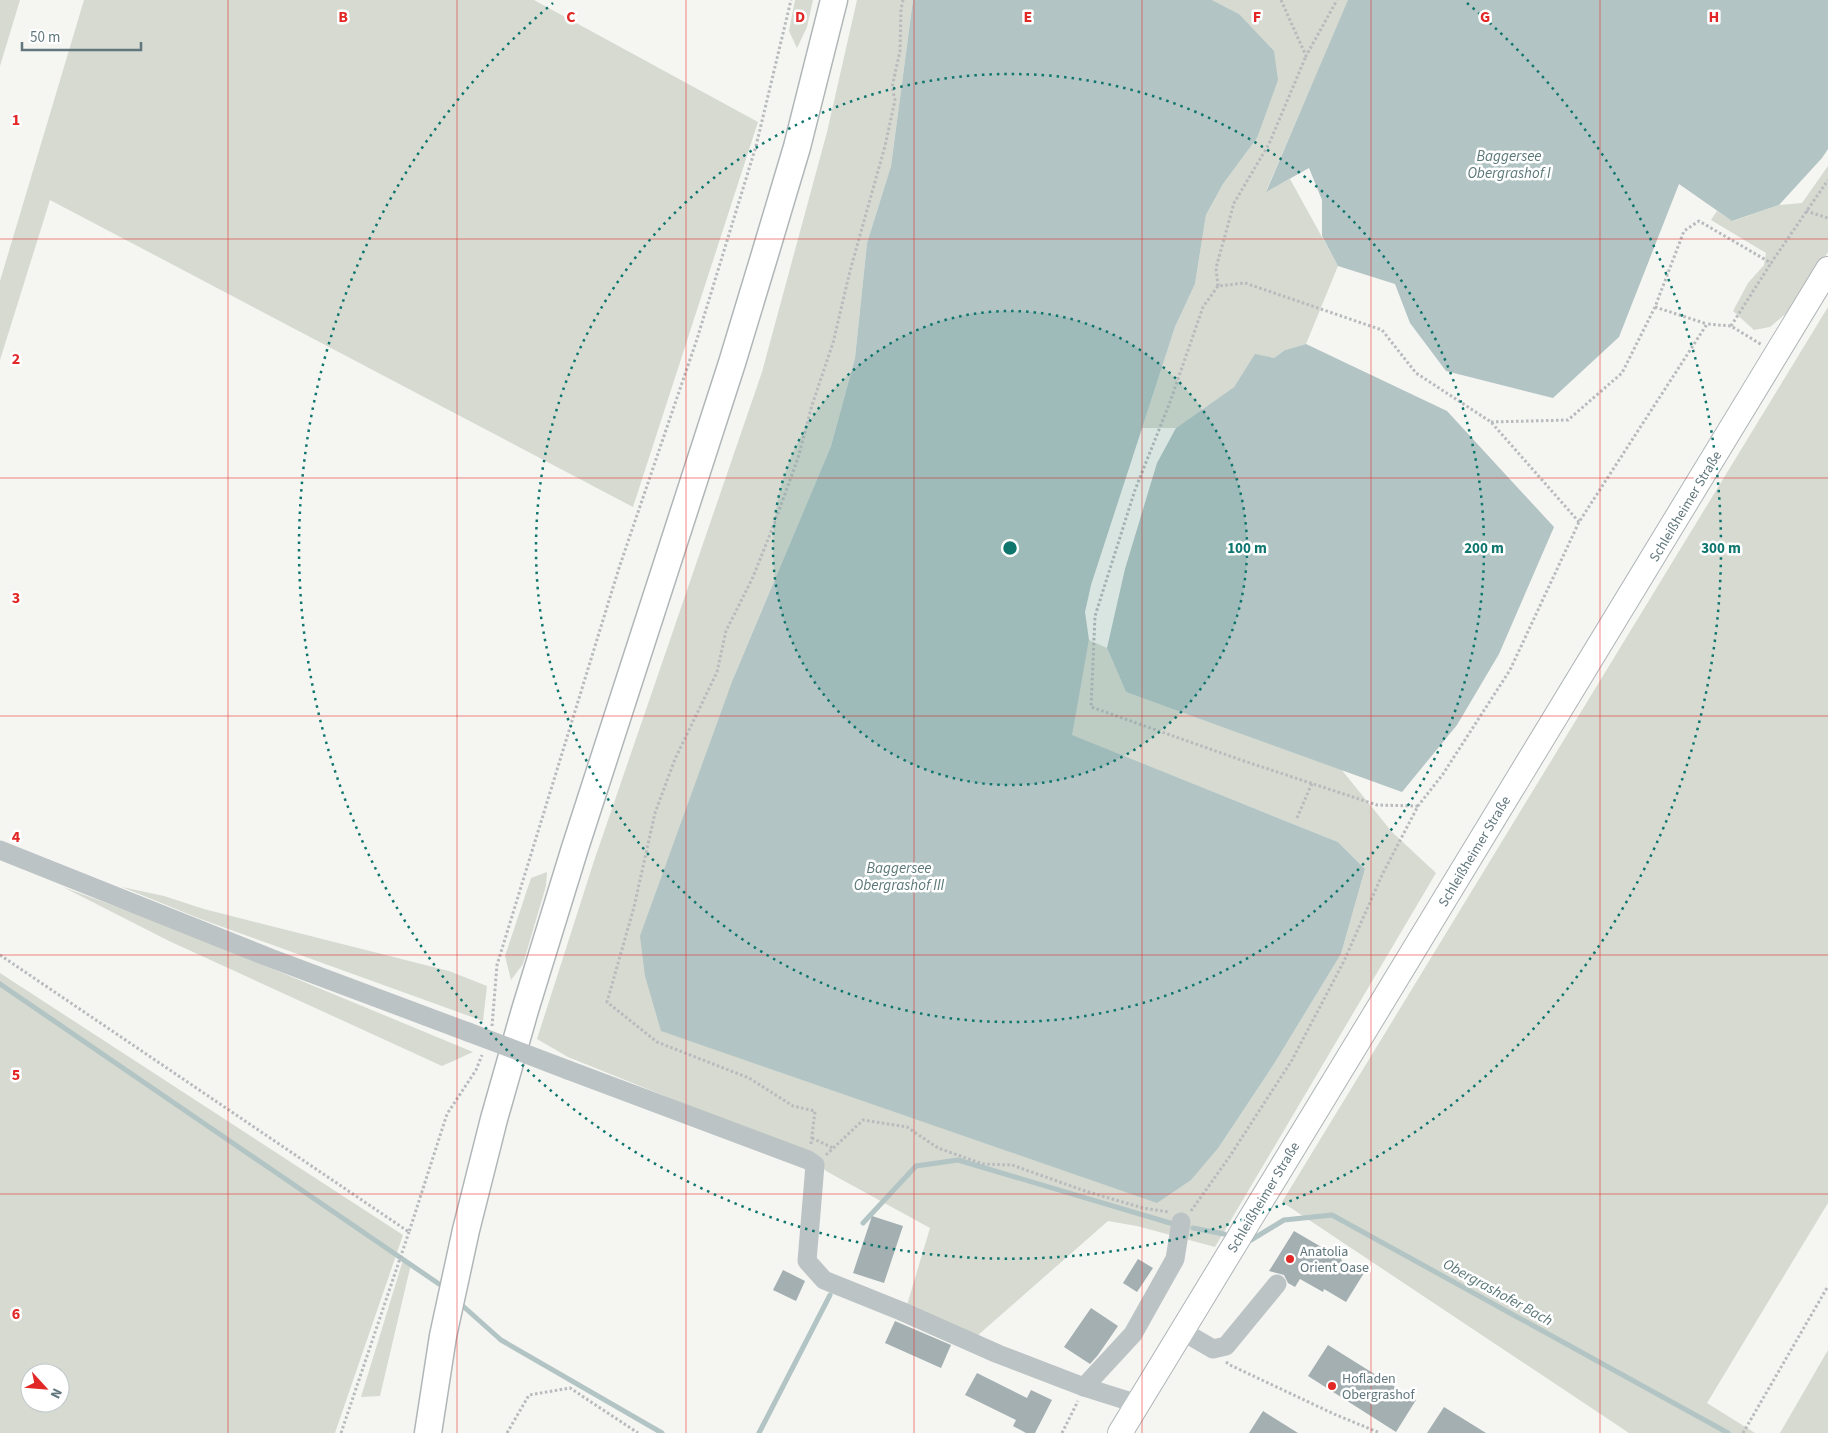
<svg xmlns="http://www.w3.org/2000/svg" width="1828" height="1433" viewBox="0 0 1828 1433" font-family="'Source Sans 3',sans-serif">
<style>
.green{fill:#d6dad1;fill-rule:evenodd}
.water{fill:#b2c4c4}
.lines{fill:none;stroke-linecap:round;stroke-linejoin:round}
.stream{stroke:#b2c4c4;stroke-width:5}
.building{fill:#a3afb1}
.major-casing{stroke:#aeb5b7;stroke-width:26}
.highway-casing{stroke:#b0b6b8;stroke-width:29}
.path{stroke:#b7bbbd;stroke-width:3;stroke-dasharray:2.5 2.5;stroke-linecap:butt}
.minor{stroke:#bcc3c5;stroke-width:19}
.major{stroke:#fff;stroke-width:24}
.highway{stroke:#fff;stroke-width:26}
.minor-bridge{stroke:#bcc3c5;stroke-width:19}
.grid{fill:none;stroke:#e12827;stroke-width:1;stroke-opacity:0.55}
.ring{fill:none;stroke:#0f766e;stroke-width:2.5;stroke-dasharray:2.5 5}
.poi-dot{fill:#e12827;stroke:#fff;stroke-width:2}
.labels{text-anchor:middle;stroke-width:5;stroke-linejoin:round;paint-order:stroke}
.street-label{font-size:14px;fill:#61777d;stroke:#fff}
.poi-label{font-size:14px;fill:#61777d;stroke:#fff;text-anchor:start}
.water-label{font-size:15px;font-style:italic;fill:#5b7778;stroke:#fff}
.grid-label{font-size:16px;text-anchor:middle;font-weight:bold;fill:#e12827;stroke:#fff;stroke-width:5;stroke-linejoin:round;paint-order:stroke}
.centre{fill:#0f766e;stroke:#fff;stroke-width:2.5}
.ring-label{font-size:15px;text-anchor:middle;font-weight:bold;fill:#0f766e;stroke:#fff;stroke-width:5;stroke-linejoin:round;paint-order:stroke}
</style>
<rect width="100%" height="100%" fill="#f5f5f2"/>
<g class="green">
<polygon points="0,0 20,0 0,66"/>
<polygon points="84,0 534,0 758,122 633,507 50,200 0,360 0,281"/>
<polygon points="795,0 813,0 807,27 797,48 789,31"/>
<polygon points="857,0 913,0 891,166 867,243 855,358 831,446 733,679 1219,1147 1274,1064 1341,954 1365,869 1338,842 1071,735 1089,640 1107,648 1126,692 1341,769 1392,832 1436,873 1215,1247 1137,1226 1108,1221 977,1336 907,1305 930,1228 826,1171 811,1155 568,1057 537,1039 594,861 762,372 827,132"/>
<polygon points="1212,0 1349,0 1266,191 1290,179 1338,266 1306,344 1285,350 1274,358 1255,355 1234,387 1176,428 1142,428 1175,327 1195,284 1206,215 1223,184 1257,138 1239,14"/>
<polygon points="1828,166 1828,252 1795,306 1770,327 1754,330 1733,311 1748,283 1764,265 1766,253 1711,220 1717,211 1733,221 1779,205 1802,203"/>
<polygon points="1828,307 1828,1203 1707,1403 1755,1433 1629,1433 1282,1202"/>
<polygon points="547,872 546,886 523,964 511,980 505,956 531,878"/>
<polygon points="63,887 174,928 473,1052 442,1066 169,941"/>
<polygon points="122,887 164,896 204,909 449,971 487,986 483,1021 198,918"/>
<path d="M0,973l403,262 -68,198h-335zM30,1373h30v30h-30z"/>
<polygon points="403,1260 411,1264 380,1396 361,1397"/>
<polygon points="1828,1350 1828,1433 1780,1433"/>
</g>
<g class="water">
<polygon points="913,0 1212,0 1239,14 1274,51 1278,80 1257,138 1223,184 1206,215 1195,284 1175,327 1091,585 1085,612 1089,640 1072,735 1338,842 1365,869 1341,954 1274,1064 1219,1147 1191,1180 1157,1203 661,1031 645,976 640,936 733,679 831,446 855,358 867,243 891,166"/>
<polygon points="1348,0 1828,0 1828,149 1822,158 1779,205 1732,221 1679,184 1619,337 1553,398 1446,371 1410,323 1395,284 1338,266 1322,236 1322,200 1309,168 1266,192"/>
<polygon points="1306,344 1447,411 1554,527 1499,654 1457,725 1402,792 1126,692 1107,648 1125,569 1157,463 1176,428 1234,387 1255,354 1274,358 1285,350"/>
</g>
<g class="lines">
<g class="stream">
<polyline points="0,984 439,1284"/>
<polyline points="863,1223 916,1166 958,1160 1170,1223"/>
<polyline points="1193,1228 1224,1234"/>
<polyline points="1251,1240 1284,1220 1332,1215 1728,1433"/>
<polyline points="464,1307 501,1340 662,1433"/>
<polyline points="759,1433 830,1295"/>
</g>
</g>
<g class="building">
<polygon points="872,1216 903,1226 884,1283 853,1273"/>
<polygon points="1294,1231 1342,1259 1341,1260 1364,1273 1346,1302 1324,1289 1323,1292 1300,1279 1295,1287 1288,1283 1284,1275 1269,1271"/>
<polygon points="1138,1259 1153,1268 1137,1292 1123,1283"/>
<polygon points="783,1270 805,1281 796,1301 773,1290"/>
<polygon points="1091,1308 1118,1326 1098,1355 1090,1364 1064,1347"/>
<polygon points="895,1321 951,1345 941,1368 885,1343"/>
<polygon points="1328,1345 1416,1400 1396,1432 1308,1376"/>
<polygon points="977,1373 1027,1398 1031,1390 1052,1400 1035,1433 1026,1433 1013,1426 1016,1420 965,1395"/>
<polygon points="1444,1407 1486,1433 1427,1433"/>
<polygon points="1263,1411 1298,1433 1249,1433"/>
</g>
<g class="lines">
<g class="major-casing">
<polyline id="major" points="1120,1433 1828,269"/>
</g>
<g class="highway-casing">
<polyline id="highway" points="428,1433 443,1336 466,1230 494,1119 525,1010 575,848 732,363 765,254 797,147 834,0"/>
</g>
<g class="path">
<polyline points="1281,0 1306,56 1337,0"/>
<polyline points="1806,211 1828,218"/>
<polyline points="1218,286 1216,268 1234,203 1269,144 1306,56"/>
<polyline points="1655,307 1707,324"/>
<polyline points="1731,326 1771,263"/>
<polyline points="1491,422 1568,420 1622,373 1655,307 1684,231 1699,221 1771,263 1828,180"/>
<polyline points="1418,806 1377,805 1244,761 1091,707 1095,616 1135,490 1170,402 1203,307 1218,286 1245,283 1382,330 1416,373 1491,422 1579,522"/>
<polyline points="1297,818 1312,783"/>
<polyline points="0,955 409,1232 447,1114 476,1070 482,1055"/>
<polyline points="492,1026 497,965 619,568 697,339 756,146 791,0"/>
<polyline points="812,1138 833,1148"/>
<polyline points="811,1144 815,1111 793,1106 749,1078 657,1042 607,1002 634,907 655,813 675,759 717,672 726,631 753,577 774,524 798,458 812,405 833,343 850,271 885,146 895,100 892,87 900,51 901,9 903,0"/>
<polyline points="826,1155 863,1120 907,1127 938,1148 983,1164 1012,1165 1085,1191 1143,1208 1169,1212"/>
<polyline points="1191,1211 1230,1156 1292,1060 1344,961 1382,875 1418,806 1443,774 1510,670 1579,522 1707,324 1731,326 1762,345"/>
<polyline points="1226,1362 1230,1365 1334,1414 1380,1433"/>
<polyline points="341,1433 409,1232"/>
<polyline points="507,1433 529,1395 570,1388 638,1433"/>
<polyline points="1062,1433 1078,1401"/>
<polyline points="1743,1433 1828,1286"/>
</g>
<g class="minor">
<polyline points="0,850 273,959 468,1032"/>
<polyline points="568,1070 808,1160 815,1165 807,1261 824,1280 901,1311 998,1354 1084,1387 1138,1404"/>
<polyline points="1182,1331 1213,1349 1226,1346 1277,1284"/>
<polyline points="1084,1387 1133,1334 1175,1259 1181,1222"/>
</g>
<use href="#major" class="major"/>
<use href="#highway" class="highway"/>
<polyline class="minor-bridge" points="468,1032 568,1070"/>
</g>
<path class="grid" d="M228,0v1433M457,0v1433M686,0v1433M914,0v1433M1142,0v1433M1371,0v1433M1600,0v1433M0,239h1828M0,478h1828M0,716h1828M0,955h1828M0,1194h1828"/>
<circle cx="1010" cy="548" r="237" fill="#0f766e" fill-opacity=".12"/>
<g class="ring">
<circle cx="1010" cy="548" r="237"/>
<circle cx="1010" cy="548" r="474"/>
<path d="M1467 3A711 711 0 1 1 553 3"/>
</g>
<g class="poi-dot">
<circle cx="1290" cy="1259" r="5"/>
<circle cx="1332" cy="1386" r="5"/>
</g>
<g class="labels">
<g class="street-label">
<text transform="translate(1685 506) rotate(-59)" y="5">Schleißheimer Straße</text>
<text transform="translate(1474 851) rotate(-59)" y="5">Schleißheimer Straße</text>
<text transform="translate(1263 1197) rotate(-59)" y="5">Schleißheimer Straße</text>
</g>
<g class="poi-label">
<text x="1300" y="1256">Anatolia<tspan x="1300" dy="16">Orient Oase</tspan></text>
<text x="1342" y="1383">Hofladen<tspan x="1342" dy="16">Obergrashof</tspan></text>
</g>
<g class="water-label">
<text x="1509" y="161">Baggersee<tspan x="1509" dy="17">Obergrashof I</tspan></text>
<text x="899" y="873">Baggersee<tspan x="899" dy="17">Obergrashof III</tspan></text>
<text transform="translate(1498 1292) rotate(29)" y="5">Obergrashofer Bach</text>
</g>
</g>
<g class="grid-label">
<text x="343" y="22">B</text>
<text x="571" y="22">C</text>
<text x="800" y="22">D</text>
<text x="1028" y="22">E</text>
<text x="1257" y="22">F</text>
<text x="1485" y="22">G</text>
<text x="1714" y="22">H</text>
<text x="16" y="125">1</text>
<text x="16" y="364">2</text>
<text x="16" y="603">3</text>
<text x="16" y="842">4</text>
<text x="16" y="1080">5</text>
<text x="16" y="1319">6</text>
</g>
<circle cx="1010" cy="548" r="8" class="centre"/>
<g class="ring-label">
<text x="1247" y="553">100 m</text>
<text x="1484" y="553">200 m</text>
<text x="1721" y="553">300 m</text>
</g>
<g transform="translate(45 1388) rotate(116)"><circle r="24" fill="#ffffff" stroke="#c0c9cb"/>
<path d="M0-4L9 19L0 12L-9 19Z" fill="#e12827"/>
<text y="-8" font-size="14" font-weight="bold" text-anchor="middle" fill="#61777d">N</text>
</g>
<path d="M22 42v8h119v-8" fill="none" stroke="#61777d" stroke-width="2.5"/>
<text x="30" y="42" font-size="15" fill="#61777d" stroke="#ffffff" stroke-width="4" paint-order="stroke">50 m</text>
</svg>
